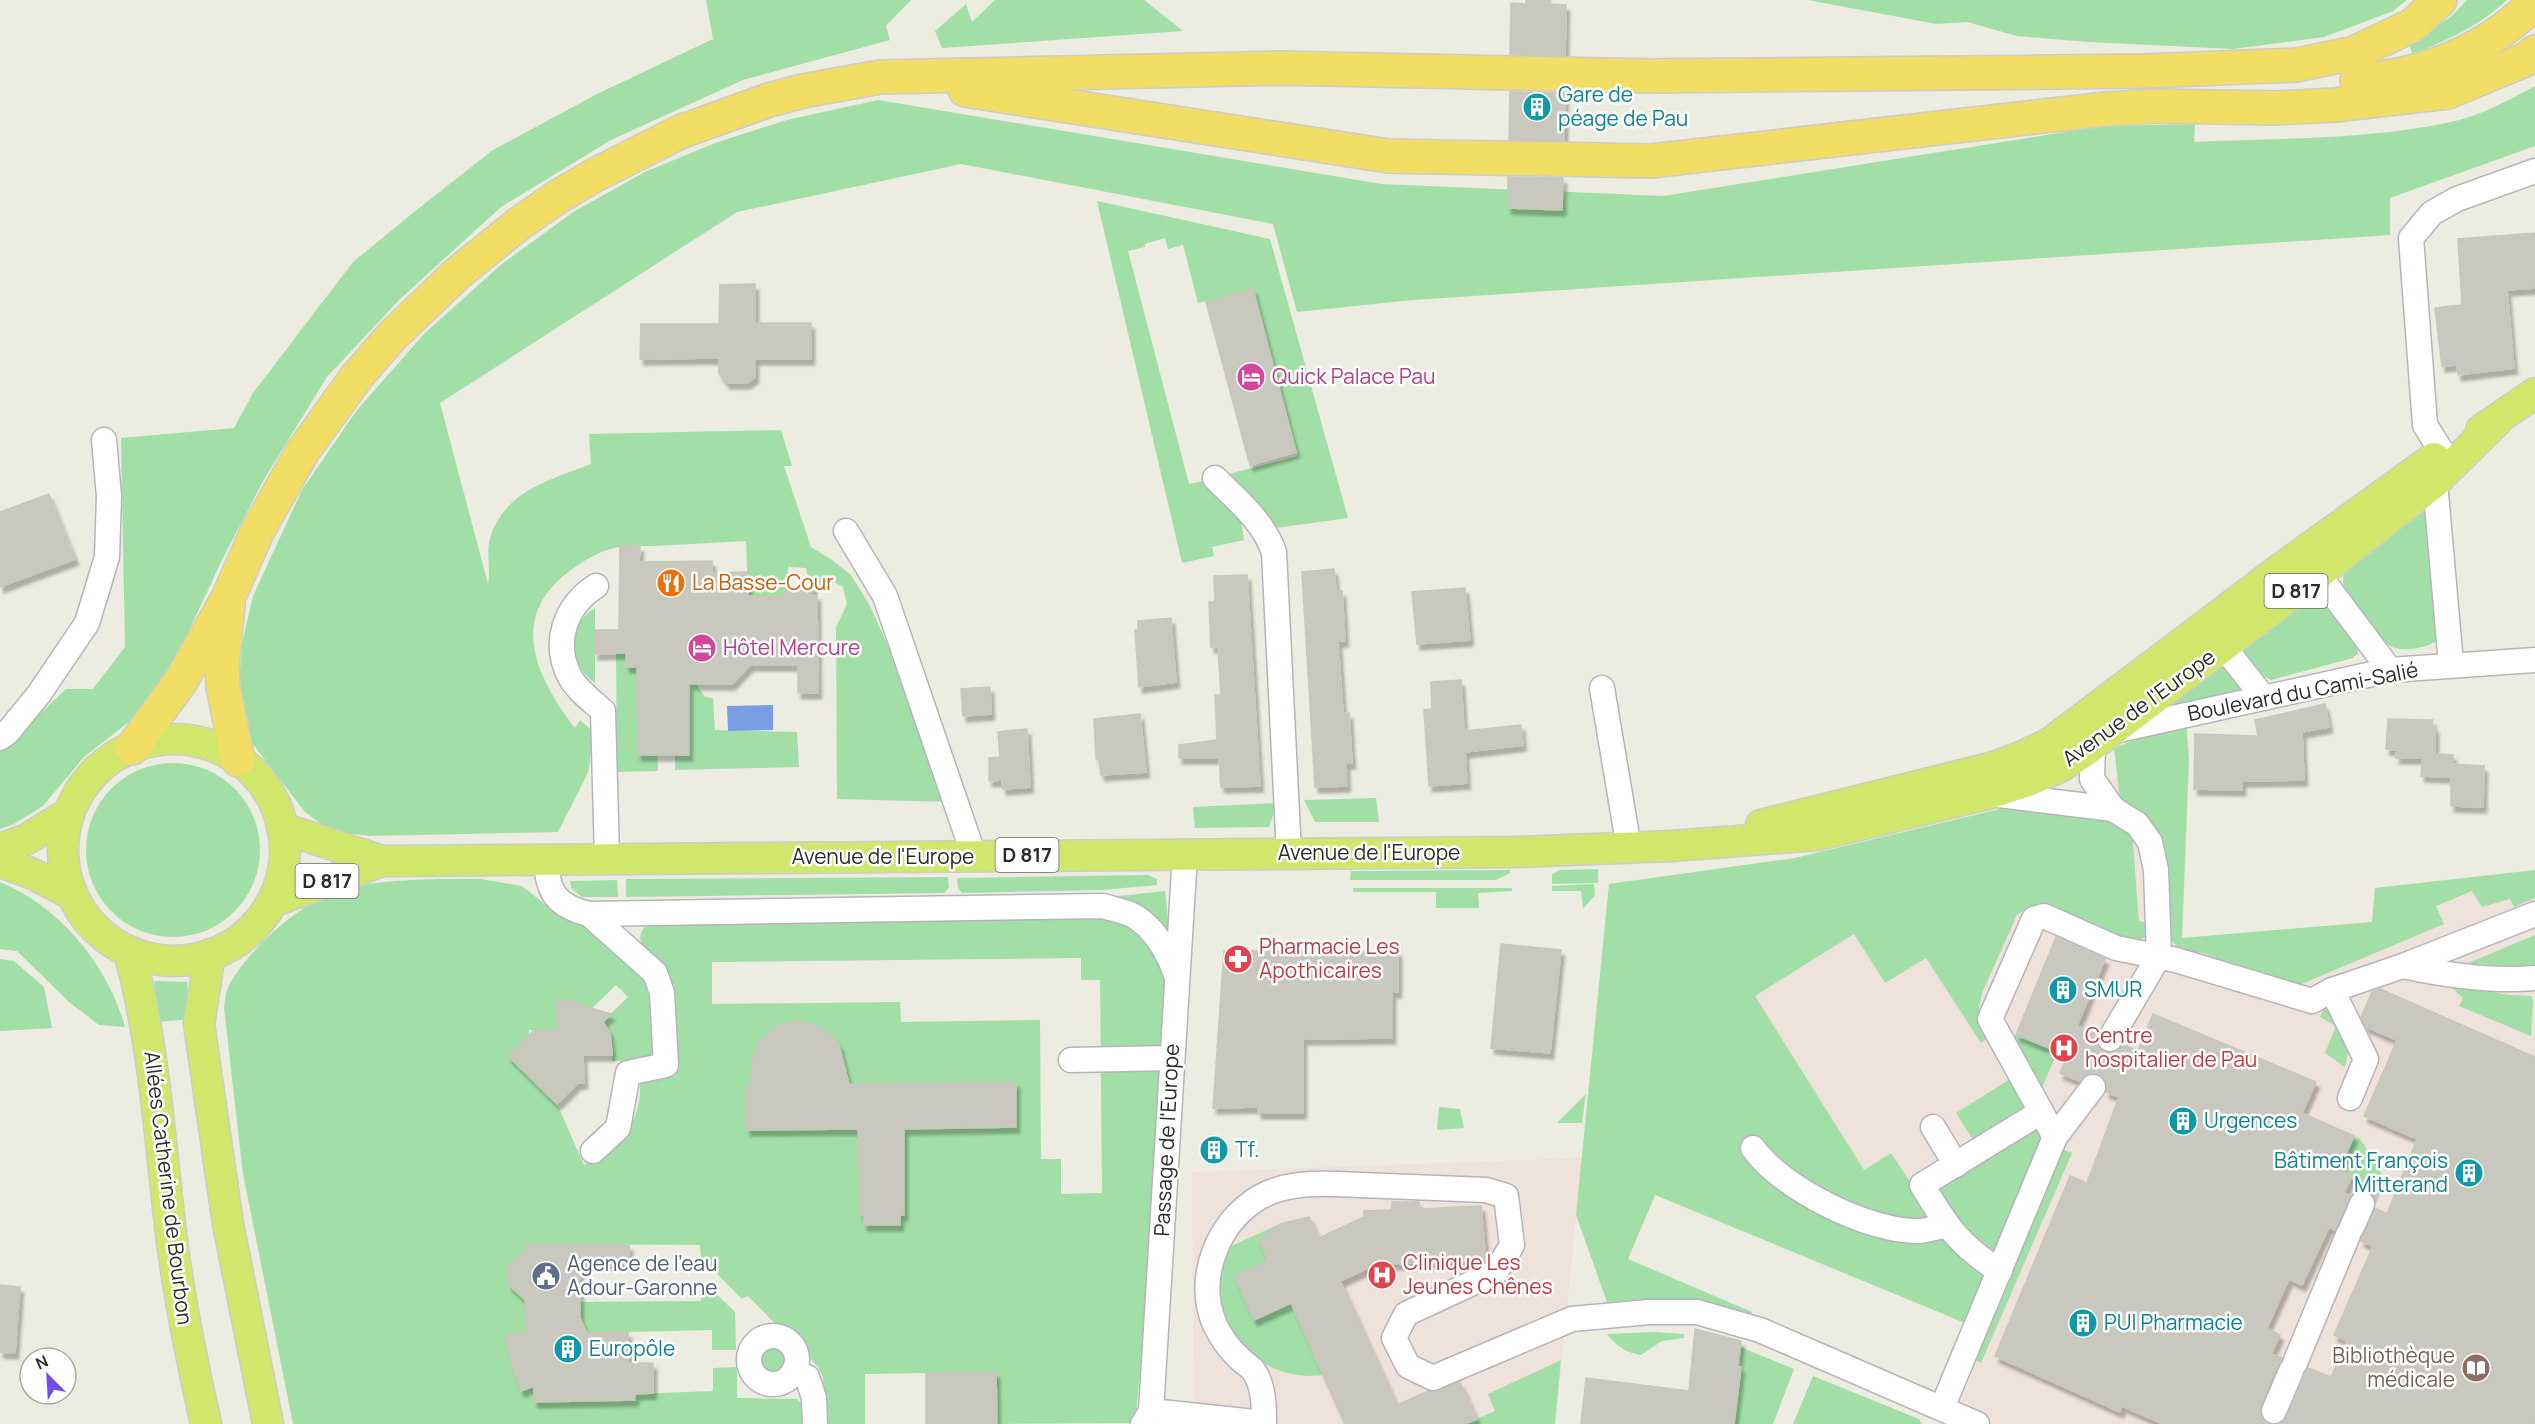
<svg xmlns="http://www.w3.org/2000/svg" width="2535" height="1424" viewBox="0 0 2535 1424" font-family="Manrope,sans-serif">
<style>
.medical{fill:#eee2da}
.green{fill:#a1dfa6;fill-rule:evenodd}
.water{fill:#7b9de6}
.building{fill:#c8c8bf;stroke:#c7c8b9;stroke-width:1.5;filter:url(#shadow)}
.lines{fill:none;stroke-linecap:round;stroke-linejoin:round}
.minor-tunnel{stroke:#c6c6bc;stroke-width:24;stroke-dasharray:24 12;stroke-linecap:butt}
.minor-casing{stroke:#b6b3be;stroke-width:27}
.major-casing{stroke:#ccc;stroke-width:33}
.highway-casing{stroke:#ccc;stroke-width:36}
.minor{stroke:#fff;stroke-width:24}
.major{stroke:#d0e76b;stroke-width:30}
.highway{stroke:#f2de65;stroke-width:33}
.labels{text-anchor:middle;stroke-width:5;stroke-linejoin:round;paint-order:stroke}
.shield{fill:#fff;stroke:#6b6b6b;stroke-width:1.5}
.shield-label{font-size:20px;font-weight:bold;fill:#2c2c2c}
.culture-label{font-size:21px;fill:#0d838f;stroke:#fff;text-anchor:start}
.hotel-label{font-size:21px;fill:#b23c85;stroke:#fff;text-anchor:start}
.food-label{font-size:21px;fill:#c56008;stroke:#fff;text-anchor:start}
.street-label{font-size:21px;fill:#2c2c2c;stroke:#fff}
.health-label{font-size:21px;fill:#be3a42;stroke:#fff;text-anchor:start}
.service-label{font-size:21px;fill:#4e5e75;stroke:#fff;text-anchor:start}
.education-label{font-size:21px;fill:#785e54;stroke:#fff;text-anchor:end}
</style>
<defs>
<filter id="shadow"><feDropShadow dx="3.5" dy="6" stdDeviation="1.5" flood-color="#0004"/></filter>
</defs>
<rect width="100%" height="100%" fill="#edece0"/>
<polygon class="medical" points="2189,758 2182,938 2372,922 2375,888 2535,870 2535,1424 1952,1424 1988,1333 1582,1159 1555,1424 1198,1424 1194,1397 1192,1172 1582,1158 1609,884 1795,858 2000,809"/>
<g class="green">
<polygon points="706,0 911,0 886,26 890,40 743,80 611,140 501,207 400,299 327,377 263,481 220,564 175,661 157,691 135,717 84,757 43,806 14,824 0,829 0,751 66,689 93,689 125,647 121,438 234,428 253,393 353,262 419,208 493,150 597,94 713,39"/>
<polygon points="995,0 1144,0 1183,31 942,48 935,31 966,4 972,22"/>
<polygon points="1808,0 2407,0 2393,11 2324,37 2234,49 2088,42 2017,36 1967,22 1936,24"/>
<path d="M2467,0h40c-28,26 -59,40 -94,54l-5,-11 43,-26z"/>
<path d="M2535,86v60l-145,52v37l-977,65 -116,12 -24,-88 -312,-60 -224,48 -297,191 48,181c3,-13 -2,-32 2,-46 15,-48 61,-58 101,-74l-2,-30 192,-4 11,36h-8l27,81 21,13 19,15 19,31 15,33 63,163 -111,-3 -1,-172 11,-23 -4,-17 -9,-5 -10,5 -7,8h-5l-6,-27 -18,-1 -1,29h-39l-2,-55c-30,2 -60,3 -91,5 -12,0 -25,-1 -36,1 -21,4 -36,14 -52,26 -60,47 -29,106 8,155l5,-8 14,12 -6,41 -30,59 -189,4 -23,-3 -25,-9 -16,-12 -53,-69 -9,-26 -4,-35 3,-39 11,-47 49,-106 55,-80 68,-77 78,-70 72,-52 70,-39 70,-29 72,-23 91,-20 503,84 282,12 440,-70 92,-2 -1,18c85,-4 173,-2 257,-20 29,-6 58,-22 84,-36z"/>
<polygon points="1097,201 1270,239 1348,518 1276,528 1225,475 1298,456 1253,290 1198,303 1183,245 1168,249 1165,238 1145,244 1145,247 1128,251 1189,484 1204,481 1241,520 1244,540 1212,547 1214,556 1182,563"/>
<path d="M2409,511h18l12,128c-10,9 -34,13 -47,8 -13,-6 -48,-50 -49,-65 0,-5 2,-17 5,-22 5,-9 50,-40 61,-49z"/>
<polygon points="2312,590 2325,597 2356,642 2358,653 2353,658 2271,680 2258,673 2241,650"/>
<path d="M595,608v75c-27,-18 -31,-57 0,-75z"/>
<polygon points="616,654 626,654 626,667 637,667 638,755 657,755 658,771 617,772"/>
<polygon points="2222,657 2241,689 2166,708"/>
<polygon points="689,673 705,697 713,698 715,730 797,732 799,767 675,770 675,755 689,754"/>
<polygon points="2186,720 2189,758 2182,938 2372,922 2375,888 2535,870 2535,898 2514,907 2510,899 2482,907 2472,891 2436,906 2444,924 2292,988 2203,953 2181,950 2168,937 2161,859 2120,800 2114,748"/>
<circle cx="173" cy="850" r="87"/>
<polygon points="1376,798 1379,822 1315,822 1304,800"/>
<polygon points="1277,803 1269,827 1195,828 1193,807"/>
<polygon points="2000,809 2112,819 2132,833 2139,921 2147,923 2145,937 2133,943 2040,906 2028,907 2017,915 1982,993 1978,1014 1988,1038 1981,1043 1926,958 1885,983 1854,934 1755,996 1864,1170 1891,1153 1939,1226 1987,1271 1965,1323 1655,1195 1628,1259 1752,1312 1749,1318 1717,1307 1678,1300 1607,1302 1576,1215 1609,884 1795,858"/>
<polygon points="1598,869 1598,883 1552,884 1552,874 1560,870"/>
<polygon points="1510,870 1510,873 1496,880 1350,880 1351,871"/>
<polygon points="1148,875 1157,879 1157,885 1102,890 962,893 958,888 957,878"/>
<polygon points="948,877 949,888 944,893 626,897 626,879"/>
<path d="M439,879h42l41,7 35,28 21,4 74,60 2,74 -8,7 -34,2c2,-14 0,-28 -10,-39l26,-25 -12,-12 -26,25 -18,-8 -15,-2v31l-28,-1v5l-21,21 49,48 27,61c24,-12 51,-35 55,-64 2,-7 0,-16 1,-24l35,-1c-1,-27 -3,-54 -5,-81 -1,-7 0,-17 -3,-23 -8,-19 -41,-25 -20,-48l458,-11 29,10 32,44 -24,387 -7,69 -138,1 -1,-52 -131,2v50h-41l-1,-47 -5,-10 -70,-71 -6,3 -41,-41 -1,-13 -175,-1v11l-13,7 -4,5c-2,15 2,25 17,30v12l45,-7 131,-1v-17l4,-1 30,29 1,38h-24v-20l-206,5 5,27 10,29 13,-5v16l101,-2v-6l78,-3v-23l24,-1v31l60,1 5,5 1,20h-510l-50,-250 -19,-166c1,-6 1,-13 3,-18 18,-39 78,-93 121,-102 29,-7 61,-8 91,-9zM1081,958v22h19l2,213 -41,1v-35h-20l-1,-139 -139,2 -1,-20 -188,2v-42zM794,1021l20,3 17,11 -12,50 85,51v79h-4v10h-36v-10h-4l3,-89 -13,3 -103,1 -2,-44h31l-23,-29c7,-20 20,-32 41,-36z"/>
<polygon points="617,880 618,897 582,897 571,888 570,881"/>
<path d="M0,882c59,24 108,83 125,145l-26,-2 -30,-23 -52,-51 -17,-2z"/>
<polygon points="1594,884 1595,895 1583,909 1581,891 1552,891 1552,886"/>
<polygon points="1353,888 1512,888 1512,891 1478,893 1479,908 1436,908 1436,892 1353,892"/>
<polygon points="1165,891 1169,929 1161,931 1102,898"/>
<polygon points="2535,935 2535,971 2482,964 2477,970 2436,965 2447,960 2461,966"/>
<polygon points="0,959 14,961 44,987 52,1028 0,1031"/>
<polygon points="154,981 187,982 190,1019 158,1022"/>
<polygon points="2449,985 2510,995 2531,996 2533,1001 2531,1036 2459,1006 2463,998"/>
<polygon points="2325,1006 2331,1007 2349,1048 2345,1067 2325,1053 2336,1026 2320,1017"/>
<polygon points="2016,1035 2058,1051 2040,1092 2009,1040"/>
<polygon points="2010,1079 2025,1103 2025,1109 1975,1143 1956,1113"/>
<polygon points="1586,1094 1582,1123 1557,1123"/>
<polygon points="1439,1107 1460,1109 1464,1128 1437,1130"/>
<polygon points="2036,1128 2043,1138 1994,1259 1977,1249 1932,1187"/>
<path d="M2354,1136l6,3c10,16 30,37 23,56l-34,-14 3,-5 -13,-6z"/>
<polygon points="2059,1148 2072,1153 1981,1363 1972,1358"/>
<path d="M1280,1224l-21,16 6,14 7,5 -38,18 20,43 37,-17 32,72c-53,8 -108,-36 -105,-91 1,-12 6,-25 9,-36z"/>
<path d="M1654,1332l30,2v4l-22,3 -21,14c-16,-3 -24,-8 -34,-21z"/>
<circle cx="773" cy="1360" r="15"/>
<polygon points="1740,1347 1794,1369 1773,1424 1734,1424 1741,1367 1738,1366"/>
<polygon points="1561,1360 1555,1424 1465,1424 1495,1411 1488,1394"/>
<polygon points="1813,1376 1919,1419 1922,1424 1793,1424"/>
</g>
<polygon class="water" points="773,705 773,730 728,731 727,706"/>
<g class="building">
<polygon points="1526,0 1551,0 1550,4 1566,5 1565,55 1510,54 1511,3 1526,4"/>
<polygon points="1510,92 1565,93 1564,141 1509,140"/>
<polygon points="1508,177 1563,178 1562,210 1508,208"/>
<polygon points="2535,233 2535,288 2507,290 2514,368 2458,375 2457,365 2442,366 2435,308 2462,305 2458,239"/>
<polygon points="755,284 755,323 811,323 811,359 755,359 755,377 747,383 727,383 719,374 719,358 640,359 641,324 719,324 720,285"/>
<polygon points="1253,289 1296,452 1250,465 1206,302"/>
<polygon points="49,494 75,559 0,587 0,512"/>
<polygon points="620,546 640,546 639,562 712,561 712,573 748,572 748,596 786,596 786,588 811,588 812,595 817,595 818,693 798,693 798,665 750,665 732,684 689,684 689,755 638,755 637,667 626,667 626,653 595,654 595,630 619,630"/>
<polygon points="1334,569 1336,591 1342,591 1345,641 1338,641 1343,713 1349,713 1352,763 1346,763 1347,786 1315,787 1302,572"/>
<polygon points="1247,575 1260,786 1221,787 1219,758 1179,758 1179,745 1217,740 1215,695 1221,695 1218,647 1211,647 1209,602 1215,602 1214,576"/>
<polygon points="1465,588 1470,640 1417,644 1412,592"/>
<polygon points="1171,618 1176,682 1139,687 1135,630 1138,630 1138,621"/>
<polygon points="1461,680 1464,731 1521,725 1523,745 1465,752 1467,783 1429,786 1424,710 1432,709 1431,682"/>
<polygon points="990,687 991,714 963,716 961,689"/>
<polygon points="2325,704 2329,727 2302,732 2304,780 2242,781 2242,790 2194,789 2195,734 2258,736 2255,720"/>
<polygon points="1140,714 1146,772 1101,775 1099,759 1096,759 1094,719"/>
<polygon points="2388,719 2433,720 2432,727 2435,727 2435,754 2453,755 2453,764 2484,766 2483,807 2451,806 2451,777 2421,776 2422,758 2396,758 2397,750 2386,749"/>
<polygon points="1027,729 1030,787 1003,789 1002,780 989,781 989,758 1000,757 998,732"/>
<polygon points="2056,937 2105,959 2077,1026 2097,1034 2097,1045 2102,1051 2109,1053 2116,1052 2123,1044 2138,1051 2153,1014 2316,1082 2302,1113 2354,1136 2339,1170 2352,1176 2344,1193 2351,1196 2338,1225 2335,1230 2329,1227 2302,1285 2289,1279 2267,1328 2280,1335 2271,1354 2282,1358 2261,1406 2262,1419 2268,1424 2163,1424 2122,1406 2120,1412 1995,1356 2070,1176 2087,1183 2119,1097 2106,1092 2106,1081 2095,1073 2087,1074 2079,1081 2060,1073 2067,1055 2016,1035"/>
<polygon points="1501,944 1561,950 1550,1053 1491,1048"/>
<polygon points="1224,951 1398,951 1398,992 1392,992 1392,1038 1303,1039 1303,1113 1258,1113 1258,1107 1213,1108"/>
<polygon points="2380,989 2535,1057 2535,1424 2279,1424 2287,1417 2308,1368 2331,1377 2347,1341 2334,1335 2373,1246 2361,1241 2362,1237 2375,1208 2387,1214 2417,1139 2364,1116 2397,1040 2366,1027 2361,1017 2372,992"/>
<polygon points="557,1000 572,1002 611,1014 603,1022 610,1033 612,1055 583,1055 584,1083 578,1083 557,1104 508,1056 534,1030 557,1031"/>
<polygon points="794,1021 814,1024 831,1035 839,1045 849,1084 1016,1082 1016,1127 904,1129 904,1215 900,1215 900,1225 864,1225 864,1215 860,1215 858,1129 747,1130 745,1086 751,1086 753,1057 758,1043 774,1028"/>
<polygon points="1392,1202 1419,1202 1419,1209 1481,1206 1486,1261 1377,1264 1340,1281 1397,1405 1428,1391 1438,1391 1460,1382 1477,1419 1465,1424 1345,1424 1291,1303 1254,1320 1234,1276 1268,1261 1259,1240 1280,1224 1309,1217 1319,1238 1364,1217 1364,1211 1392,1210"/>
<polygon points="525,1244 629,1245 629,1264 580,1264 580,1318 587,1333 628,1332 628,1363 653,1363 653,1393 635,1394 635,1400 534,1402 534,1386 521,1391 511,1362 505,1335 526,1334 525,1300 509,1285 507,1274 508,1267 512,1262 525,1253"/>
<polygon points="0,1285 20,1287 15,1353 0,1352"/>
<polygon points="1695,1329 1741,1341 1738,1366 1741,1367 1734,1424 1581,1424 1586,1378 1689,1391"/>
<polygon points="996,1372 997,1424 926,1424 926,1373"/>
</g>
<g class="lines">
<polyline class="minor-tunnel" points="2362,1204 2373,1181"/>
<g class="minor-casing">
<g id="minor">
<polyline points="2442,452 2425,425 2411,238 2432,213 2457,199 2535,171"/>
<path d="M1215,478c23,23 48,43 59,74l15,302"/>
<polyline points="2435,482 2451,664"/>
<polyline points="846,531 885,596 974,856"/>
<polyline points="2302,571 2318,574 2390,670"/>
<path d="M596,586c-31,20 -44,57 -26,91 7,13 22,24 33,34l4,147"/>
<polyline points="2223,627 2223,646 2264,698"/>
<polyline points="1602,688 1629,848"/>
<polyline points="2114,731 2390,670 2535,660"/>
<polyline points="0,738 8,732 39,694 87,623 107,557 109,496 104,440"/>
<polyline points="2093,745 2092,779 2113,809"/>
<polyline points="1991,794 2113,809 2137,824 2150,842 2156,870 2159,956 2110,1039"/>
<path d="M546,859c1,33 10,47 43,55l514,-8c9,3 23,5 31,10 23,14 35,38 43,61"/>
<polyline points="589,914 655,973 662,993 666,1065 628,1073 618,1128 593,1151"/>
<path d="M2403,966c42,9 88,16 132,12"/>
<polyline points="2332,990 2366,1059 2350,1098"/>
<polyline points="1071,1060 1172,1058"/>
<polyline points="1933,1127 1956,1165"/>
<polyline points="2055,1137 2093,1087"/>
<path d="M1753,1148c29,41 116,84 166,83 9,0 18,-5 27,-5"/>
<polyline points="2352,1227 2362,1204"/>
<path d="M2000,1271c-42,-26 -53,-45 -78,-86l119,-73"/>
<circle cx="773" cy="1360" r="24"/>
<polyline points="2295,1363 2348,1235"/>
<polyline points="793,1372 807,1377 814,1398 815,1424"/>
<polyline points="1942,1408 2055,1137 1990,1019 2034,919 2044,916 2116,948 2176,960 2312,1001 2332,990 2403,966 2535,914"/>
<path d="M1151,1411l113,12c0,-17 0,-38 -11,-53 -4,-4 -10,-8 -14,-12 -10,-9 -18,-21 -24,-33 -20,-46 2,-103 45,-128 23,-13 51,-14 76,-13l150,6 20,6 6,49 -16,27 -90,42 -12,24 14,28 25,12 139,-59 77,-7h48l63,18 217,94"/>
<polyline points="2274,1411 2291,1371"/>
<polyline points="1143,1424 1151,1411 1185,854"/>
</g>
</g>
<g class="major-casing">
<g id="major">
<polyline points="2481,430 2535,393"/>
<circle cx="174" cy="850" r="111"/>
<polyline points="1761,825 1994,767 2023,756 2050,743 2283,567 2434,458"/>
<polyline points="282,828 382,861 1517,852 1671,846 1818,835 1988,794 2028,781 2060,767 2085,751 2318,574 2435,482 2498,420"/>
<polyline points="0,849 27,839 69,813"/>
<polyline points="0,862 33,874 71,894"/>
<polyline points="272,902 382,861"/>
<path d="M129,952c27,97 31,198 44,297 8,59 20,117 33,175"/>
<polyline points="210,954 199,1024 228,1224 268,1424"/>
</g>
</g>
<g class="highway-casing">
<g id="highway">
<path d="M2357,81c68,-6 130,-30 178,-79"/>
<polyline points="965,90 1388,156 1651,161 2106,109 2158,106 2275,108 2335,105 2448,92 2525,60 2535,52"/>
<polyline points="228,605 222,665 223,687 238,760"/>
<polyline points="132,748 181,681 229,596 258,530 303,451 358,375 393,335 458,273 520,223 559,196 595,175 680,132 769,100 803,91 880,77 1279,68 1653,76 2146,71 2297,65 2354,53 2413,25 2440,0"/>
</g>
</g>
<use href="#minor" class="minor"/>
<use href="#major" class="major"/>
<use href="#highway" class="highway"/>
</g>
<defs>
<g id="building-disc" transform="scale(1.5)"><circle r="9.5" fill="#0f9aa8" stroke="#fff"/><path d="M-4-6H4V6H1V3H-1V6H-4ZM-2.5-4.3h1.7v1.8h-1.7ZM.8-4.3h1.7v1.8H.8ZM-2.5-1h1.7V.8h-1.7ZM.8-1h1.7V.8H.8Z" fill="#fff"/></g>
<g id="hotel-disc" transform="scale(1.5)"><circle r="9.5" fill="#d1479c" stroke="#fff"/><path d="M-6-4.5h1.5V1H6V5H4.5V3h-9V5H-6ZM-4 0a1.8 1.8 0 1 1 3.6 0ZM.5 0V-2.5h3Q6-2.5 6 0Z" fill="#fff"/></g>
<g id="restaurant-disc" transform="scale(1.5)"><circle r="9.5" fill="#e8710a" stroke="#fff"/><path d="M-5-6h1v4h1v-4h1v4h1v-4h1v5L-1.5 .5V6h-2V.5L-5-1ZM5-6V6H3V1.5H1.5Q1.5-4 5-6Z" fill="#fff"/></g>
<g id="pharmacy-disc" transform="scale(1.5)"><circle r="9.5" fill="#e0444e" stroke="#fff"/><path d="M-2-6h4v4h4v4h-4v4h-4v-4h-4v-4h4Z" fill="#fff"/></g>
<g id="hospital-disc" transform="scale(1.5)"><circle r="9.5" fill="#e0444e" stroke="#fff"/><path d="M-5-5h3v3.5h4V-5h3V5h-3V1.5h-4V5h-3Z" fill="#fff"/></g>
<g id="civic-disc" transform="scale(1.5)"><circle r="9.5" fill="#5c6f8a" stroke="#fff"/><path d="M-.6-6.5H3V-4.5H.6V-3L4-1V1h2V6H-6V1h2V-1L-.6-3ZM-1.2 2.5V6h2.4V2.5Z" fill="#fff"/></g>
<g id="library-disc" transform="scale(1.5)"><circle r="9.5" fill="#8d6e63" stroke="#fff"/><path d="M-6-4Q-3-5.5-.7-3.5V5Q-3 3-6 4ZM6-4Q3-5.5 .7-3.5V5Q3 3 6 4Z" fill="#fff"/></g>
</defs>
<g fill-rule="evenodd">
<use href="#building-disc" x="1537" y="107"/>
<use href="#hotel-disc" x="1251" y="377"/>
<use href="#restaurant-disc" x="671" y="583"/>
<use href="#hotel-disc" x="702" y="648"/>
<use href="#pharmacy-disc" x="1238" y="959"/>
<use href="#building-disc" x="2063" y="990"/>
<use href="#hospital-disc" x="2064" y="1048"/>
<use href="#building-disc" x="2183" y="1121"/>
<use href="#building-disc" x="1214" y="1150"/>
<use href="#building-disc" x="2469" y="1173"/>
<use href="#hospital-disc" x="1382" y="1275"/>
<use href="#civic-disc" x="546" y="1276"/>
<use href="#building-disc" x="2083" y="1323"/>
<use href="#building-disc" x="568" y="1349"/>
<use href="#library-disc" x="2476" y="1368"/>
</g>
<g class="labels">
<g class="shield">
<rect x="2264.5" y="574" width="63" height="34" rx="4.5"/>
<rect x="995.5" y="838" width="63" height="34" rx="4.5"/>
<rect x="295.5" y="864" width="63" height="34" rx="4.5"/>
</g>
<g class="shield-label">
<text x="2296" y="598">D 817</text>
<text x="1027" y="862">D 817</text>
<text x="327" y="888">D 817</text>
</g>
<g class="culture-label">
<text x="1558" y="102">Gare de<tspan x="1558" dy="24">péage de Pau</tspan></text>
<text x="2084" y="997">SMUR</text>
<text x="2204" y="1128">Urgences</text>
<text x="1235" y="1157">Tf.</text>
<text x="2448" y="1168" text-anchor="end">Bâtiment François<tspan x="2448" dy="24">Mitterand</tspan></text>
<text x="2104" y="1330">PUI Pharmacie</text>
<text x="589" y="1356">Europôle</text>
</g>
<g class="hotel-label">
<text x="1272" y="384">Quick Palace Pau</text>
<text x="723" y="655">Hôtel Mercure</text>
</g>
<g class="food-label">
<text x="692" y="590">La Basse-Cour</text>
</g>
<g class="street-label">
<text transform="translate(2303 692) rotate(-11)" y="7">Boulevard du Cami-Salié</text>
<text transform="translate(2139 708) rotate(-36)" y="7">Avenue de l'Europe</text>
<text x="1369" y="860">Avenue de l'Europe</text>
<text x="883" y="864">Avenue de l'Europe</text>
<text transform="translate(1167 1140) rotate(-87)" y="7">Passage de l'Europe</text>
<text transform="translate(168 1188) rotate(83)" y="7">Allées Catherine de Bourbon</text>
</g>
<g class="health-label">
<text x="1259" y="954">Pharmacie Les<tspan x="1259" dy="24">Apothicaires</tspan></text>
<text x="2085" y="1043">Centre<tspan x="2085" dy="24">hospitalier de Pau</tspan></text>
<text x="1403" y="1270">Clinique Les<tspan x="1403" dy="24">Jeunes Chênes</tspan></text>
</g>
<g class="service-label">
<text x="567" y="1271">Agence de l'eau<tspan x="567" dy="24">Adour-Garonne</tspan></text>
</g>
<g class="education-label">
<text x="2455" y="1363">Bibliothèque<tspan x="2455" dy="24">médicale</tspan></text>
</g>
</g>
<g transform="translate(48 1376) rotate(336)"><circle r="28" fill="#ffffff" stroke="#ababab" stroke-width="1.5"/>
<path d="M0-4.5L10 22L0 15L-10 22Z" fill="#724ded"/>
<text y="-9" font-size="16" font-weight="bold" text-anchor="middle" fill="#2c2c2c">N</text>
</g>
</svg>
